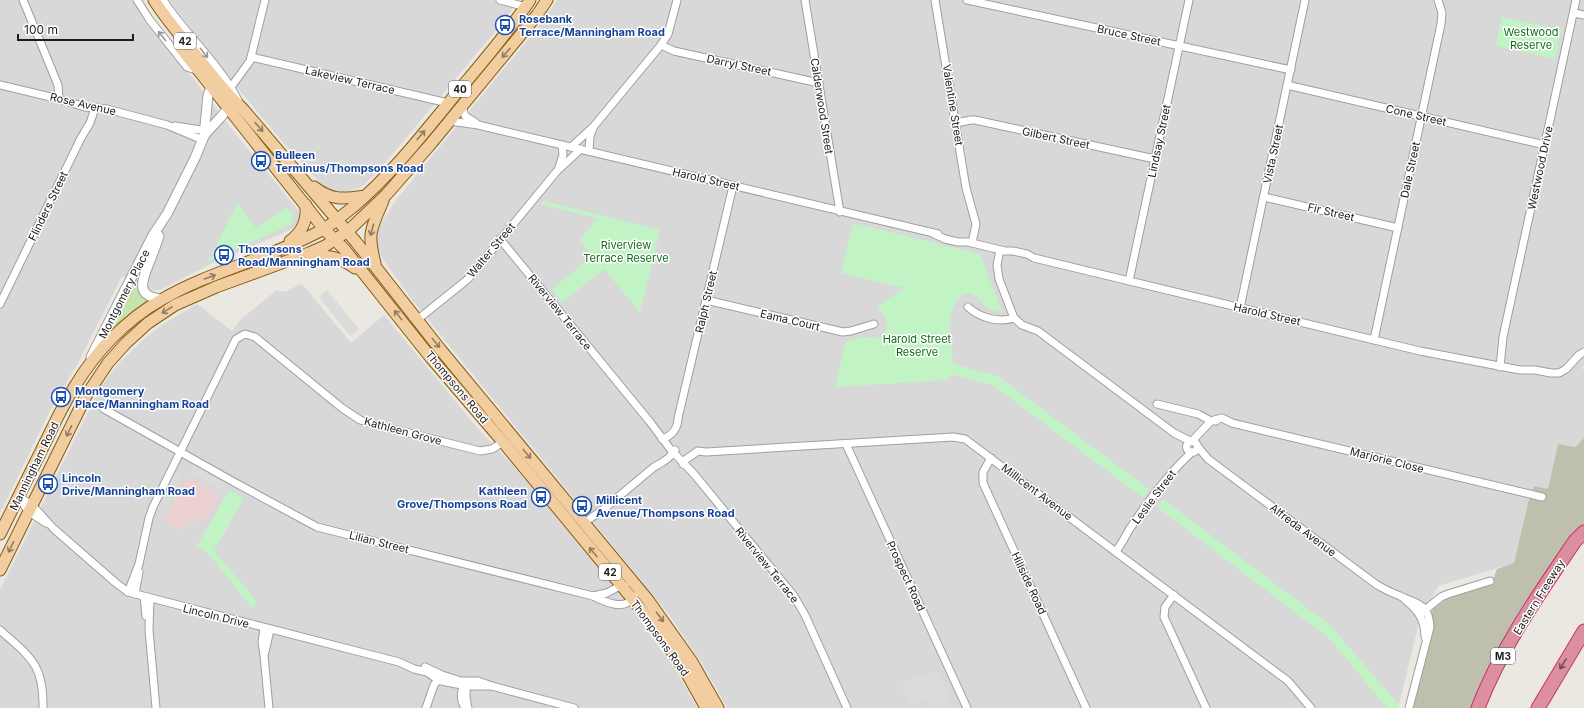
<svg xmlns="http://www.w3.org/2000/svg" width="1584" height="708" viewBox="0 0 1584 708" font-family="Inter,sans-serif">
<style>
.residential{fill:#d9d8d8}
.commercial{fill:#ebd2d1}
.construction{fill:#bfbfae}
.grass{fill:#c7e2ab}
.park{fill:#c1f3c4}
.parking{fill:#dbdbdb}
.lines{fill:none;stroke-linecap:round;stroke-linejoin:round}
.minor-casing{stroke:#9f9f9f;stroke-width:9}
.tertiary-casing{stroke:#9f9f9f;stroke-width:11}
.primary-casing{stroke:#845b0e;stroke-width:13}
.motorway-casing{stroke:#c43467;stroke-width:15}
.minor{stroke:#fff;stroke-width:7}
.tertiary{stroke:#fff;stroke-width:9}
.primary{stroke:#f2cda0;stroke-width:11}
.motorway{stroke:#dc8f9f;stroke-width:13}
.oneway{stroke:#989898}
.oneway2{stroke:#917d64}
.oneway3{stroke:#724f56}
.labels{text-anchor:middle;stroke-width:3;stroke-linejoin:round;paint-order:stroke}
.shield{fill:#fff;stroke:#5f5f5f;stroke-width:1}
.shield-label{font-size:10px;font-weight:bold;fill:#1b1b1b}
.transit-label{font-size:11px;font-weight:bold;fill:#164399;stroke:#fff;text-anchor:start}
.park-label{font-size:11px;fill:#156c1b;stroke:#fff}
.street-label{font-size:11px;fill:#1b1b1b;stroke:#fff}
</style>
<rect width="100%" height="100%" fill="#ebe8e1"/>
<g class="residential">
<polygon points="0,0 132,0 144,21 196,82 230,127 298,210 300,215 297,225 290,230 211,264 160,290 153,290 122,276 78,363 51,409 0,513"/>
<polygon points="169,0 518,0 508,16 386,162 365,184 359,188 342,193 332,191 323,186 280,139 225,73"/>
<polygon points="557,0 1584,0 1584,365 1582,368 1584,370 1584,438 1575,447 1558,444 1548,490 1535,486 1528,503 1514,563 1438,586 1419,623 1398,708 727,708 702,663 670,616 413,301 382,258 377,246 376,237 378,228 396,200 539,26"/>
<polygon points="300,284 303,285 351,343 384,315 479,430 514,466 638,617 678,674 697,708 0,708 0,590 100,388 118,364 143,340 160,326 197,304 232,331 241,319 277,290 286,292"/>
</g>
<polygon class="commercial" points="188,477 220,495 208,518 186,524 181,531 163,520"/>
<polygon class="construction" points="1584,438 1584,525 1574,536 1477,708 1413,708 1431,636 1431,615 1433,609 1448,598 1491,585 1497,569 1514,563 1528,503 1534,486 1548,489 1558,444 1575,447"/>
<polygon class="grass" points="132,283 138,286 139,290 149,301 111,329"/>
<g class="park">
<polygon points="1502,17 1561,30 1555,59 1496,46"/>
<polygon points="543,201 660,230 640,313 604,269 562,303 552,289 593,256 580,240 597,218 540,204"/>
<polygon points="237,203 256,228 287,207 293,215 292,224 209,261"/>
<path d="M853,223l127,31 22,57c-21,1 -16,-10 -29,-16 -13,-7 -21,12 -22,22 -2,15 1,32 2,47l45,12 148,111 3,2 -6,9 -150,-113 -43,-11 -1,6 -114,7 11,-46c6,-1 11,-3 16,-4 10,-1 27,7 25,-14 -1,-7 -5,-12 -11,-16l28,-19 -63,-15z"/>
<polygon points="229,490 244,498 214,551 257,602 252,608 208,553 197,546"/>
<polygon points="1163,499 1331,626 1399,705 1398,708 1389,708 1381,701 1330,639 1157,507"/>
</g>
<g class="parking">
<polygon points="327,290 359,329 350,336 319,297"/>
<polygon points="194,465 225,482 221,490 190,473"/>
<polygon points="176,471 183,475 164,512 157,508"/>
<polygon points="940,672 953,708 931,708 927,696 916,706 910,704 900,685 924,674"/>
</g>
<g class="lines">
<g class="minor-casing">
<g id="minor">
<polyline points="23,0 58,85 59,99"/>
<polyline points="137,0 149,19 187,67 199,71"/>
<path d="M163,0c23,35 57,64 76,102"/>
<polyline points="500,0 526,7"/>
<polyline points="805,0 840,212"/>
<polyline points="935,0 966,188 976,224 972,243"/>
<polyline points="967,0 1291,70"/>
<polyline points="1574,13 1584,15"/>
<polyline points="661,45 674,51 819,83"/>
<polyline points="251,57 448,103"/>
<polyline points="0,85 59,99 85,107 107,109 167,125 203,140"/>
<polyline points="1287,85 1545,145"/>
<polyline points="231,87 250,61 265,0"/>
<polyline points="462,106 465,116 476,123"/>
<polyline points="450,121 478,125 938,234"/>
<polyline points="956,123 971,120 975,120 1155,159"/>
<polyline points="175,126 208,131"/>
<polyline points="571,147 594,126 661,45 668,34 677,0"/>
<polyline points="589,151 590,136 593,128"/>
<polyline points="559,167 563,155 562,145"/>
<polyline points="1264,197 1398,228"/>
<polyline points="934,234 945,239 958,242 968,242 1005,251 1013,251 1027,254 1034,258 1420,351 1520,370 1535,370 1551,373 1559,373 1566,369 1579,355 1584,352"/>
<polyline points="500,239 650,422 671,450 694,474 794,596 805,615 847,708"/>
<polyline points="1000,250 997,265 999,279 1014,318 1022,325 1038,331 1174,433 1190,441"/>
<polyline points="1129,281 1189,0"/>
<polyline points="706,300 843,332 851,331 874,324"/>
<polyline points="0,304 81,138 90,123 95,108"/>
<path d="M968,307c12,11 31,16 46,11"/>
<polyline points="1240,308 1305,0"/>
<polyline points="417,320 468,279 557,171 581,149"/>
<polyline points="1374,340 1441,24 1442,13 1438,0"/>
<polyline points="1500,367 1503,337 1576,0"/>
<polyline points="1157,404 1198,414 1211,421 1216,421"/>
<path d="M104,409l128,72 85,46 276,69c12,6 33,16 41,0"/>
<polyline points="1214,420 1222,418 1232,423 1542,497"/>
<path d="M662,439c10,-3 16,-11 16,-21l55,-232"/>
<polyline points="1192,441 1211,421"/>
<circle cx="1192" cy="447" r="5.5"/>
<polyline points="846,444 967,708"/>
<path d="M1198,447l10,12 169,126c7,4 15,8 23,11 18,8 29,8 30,31l-21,81"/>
<polyline points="991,458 983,472 983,483 1086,708"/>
<polyline points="683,464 685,460 698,451 706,452 953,437 965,439 1288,681 1311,708"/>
<polyline points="18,496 32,505 54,529 116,583 128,592 399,662 414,669 427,672 438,680 446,682 467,686 492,686"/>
<polyline points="19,498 29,512 46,523"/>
<path d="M584,523l21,-15 49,-41c8,-4 17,-9 21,-17"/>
<path d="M1116,551c5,-6 9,-14 13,-21 17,-26 40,-57 63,-78"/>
<polyline points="128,592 139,564 149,518 153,507 234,343 236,339 245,334 255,337 342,408 360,420 377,425 480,451 492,449 503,442"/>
<polyline points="135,594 139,572"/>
<polyline points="1174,595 1165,607 1164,617 1206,708"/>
<polyline points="593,596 607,593 618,587 625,586"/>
<polyline points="144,597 146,616"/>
<polyline points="150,599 149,630 156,708"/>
<path d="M1404,599c14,11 21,20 21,38"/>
<polyline points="1420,614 1441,597 1448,594 1490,581"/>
<polyline points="264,628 262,642 264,656 269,708"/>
<path d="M0,630c30,27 44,34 43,78"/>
<polyline points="265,652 270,630"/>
<polyline points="425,667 442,675 461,681 478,681 492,686 574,708"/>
<polyline points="466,684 466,698 468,708"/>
<polyline points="426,708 434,685 441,676"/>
<path d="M465,708c-5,-8 -5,-16 0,-25"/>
</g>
</g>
<g class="tertiary-casing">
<g id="tertiary">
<path d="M204,136c7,-10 23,-23 27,-33"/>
<path d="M159,236c-3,9 -6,18 -10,27 -7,18 -14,33 12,36"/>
<polyline points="91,357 153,235 167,214 195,158 204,136 208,95 211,87 217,83"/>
</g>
</g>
<g class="primary-casing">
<g id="primary">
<path d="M154,0c12,19 27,36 41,54 16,19 29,38 47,54l114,134 84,107 208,251 44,62 26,46"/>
<polyline points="180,47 324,229 345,250 431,358 503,442 653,624 686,672 706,708"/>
<path d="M314,187c18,14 30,12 51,9"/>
<path d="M290,241c13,-10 17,-20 16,-36"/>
<path d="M307,257c19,-2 32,-1 48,11"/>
<path d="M375,263c-8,-30 -4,-34 8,-62"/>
<path d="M0,534c15,-30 30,-61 45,-91 18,-38 37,-75 67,-105 14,-14 31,-28 49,-38 49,-29 110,-42 161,-70 11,-6 21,-15 31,-23 39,-33 70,-73 102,-112 26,-31 53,-62 75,-95"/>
<polyline points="0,570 86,396 108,363 126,343 148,323 175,305 216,287 309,253 325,246 348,231 386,195 429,146 537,15 547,0"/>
</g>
</g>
<g class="motorway-casing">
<g id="motorway">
<path d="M1478,708c23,-60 61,-114 97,-167l9,-9"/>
<polyline points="1538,708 1584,631"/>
</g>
</g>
<use href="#minor" class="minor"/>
<use href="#tertiary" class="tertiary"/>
<use href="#primary" class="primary"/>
<use href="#motorway" class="motorway"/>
</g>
<defs><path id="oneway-shaft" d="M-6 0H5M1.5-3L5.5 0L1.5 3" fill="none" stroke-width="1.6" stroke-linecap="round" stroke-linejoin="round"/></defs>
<g class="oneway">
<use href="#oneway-shaft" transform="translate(162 36) rotate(-128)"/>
<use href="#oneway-shaft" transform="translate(204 53) rotate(51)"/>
</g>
<g class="oneway2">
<use href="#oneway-shaft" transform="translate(506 53) rotate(130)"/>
<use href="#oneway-shaft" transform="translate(259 127) rotate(49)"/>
<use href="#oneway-shaft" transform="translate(421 135) rotate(-50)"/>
<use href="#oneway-shaft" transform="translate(372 230) rotate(105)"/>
<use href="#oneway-shaft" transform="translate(210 277) rotate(-20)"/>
<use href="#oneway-shaft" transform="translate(167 310) rotate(148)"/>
<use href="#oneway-shaft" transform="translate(398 315) rotate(-128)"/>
<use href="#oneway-shaft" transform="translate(436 343) rotate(51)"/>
<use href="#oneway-shaft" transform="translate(69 431) rotate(116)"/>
<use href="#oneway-shaft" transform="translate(527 454) rotate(50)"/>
<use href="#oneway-shaft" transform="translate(11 547) rotate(116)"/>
<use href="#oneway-shaft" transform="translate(593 552) rotate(-130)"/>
<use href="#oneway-shaft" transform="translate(660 617) rotate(53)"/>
</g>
<use class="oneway3" href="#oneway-shaft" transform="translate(1563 664) rotate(122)"/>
<defs>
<g id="bus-ring" transform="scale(1)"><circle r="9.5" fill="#fff" stroke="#1a4fb4" stroke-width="1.5"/><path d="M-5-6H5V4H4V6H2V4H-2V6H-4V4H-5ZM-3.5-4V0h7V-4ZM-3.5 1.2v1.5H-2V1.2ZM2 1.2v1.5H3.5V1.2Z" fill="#1a4fb4"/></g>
</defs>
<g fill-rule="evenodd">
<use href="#bus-ring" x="505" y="25"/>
<use href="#bus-ring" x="261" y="161"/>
<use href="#bus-ring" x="224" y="255"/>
<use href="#bus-ring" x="61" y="397"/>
<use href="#bus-ring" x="48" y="484"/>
<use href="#bus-ring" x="541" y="497"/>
<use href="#bus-ring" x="582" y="506"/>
</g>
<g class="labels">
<g class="shield">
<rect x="174" y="33" width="22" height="16" rx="3"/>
<rect x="449" y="81" width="22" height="16" rx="3"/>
<rect x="599" y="564" width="22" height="16" rx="3"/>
<rect x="1491" y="648" width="24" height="16" rx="3"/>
</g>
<g class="shield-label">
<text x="185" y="45">42</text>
<text x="460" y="93">40</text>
<text x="610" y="576">42</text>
<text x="1503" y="660">M3</text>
</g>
<g class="transit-label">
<text x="519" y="23">Rosebank<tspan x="519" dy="13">Terrace/Manningham Road</tspan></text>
<text x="275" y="159">Bulleen<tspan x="275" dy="13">Terminus/Thompsons Road</tspan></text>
<text x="238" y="253">Thompsons<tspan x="238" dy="13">Road/Manningham Road</tspan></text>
<text x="75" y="395">Montgomery<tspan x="75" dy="13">Place/Manningham Road</tspan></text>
<text x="62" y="482">Lincoln<tspan x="62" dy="13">Drive/Manningham Road</tspan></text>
<text x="527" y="495" text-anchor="end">Kathleen<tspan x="527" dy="13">Grove/Thompsons Road</tspan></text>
<text x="596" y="504">Millicent<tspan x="596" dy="13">Avenue/Thompsons Road</tspan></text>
</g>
<g class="park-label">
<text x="1531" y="36">Westwood<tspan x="1531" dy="13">Reserve</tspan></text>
<text x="626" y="249">Riverview<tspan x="626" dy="13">Terrace Reserve</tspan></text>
<text x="917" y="343">Harold Street<tspan x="917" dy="13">Reserve</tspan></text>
</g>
<g class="street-label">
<text transform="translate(1129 35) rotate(12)" y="4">Bruce Street</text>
<text transform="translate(739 65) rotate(12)" y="4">Darryl Street</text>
<text transform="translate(350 80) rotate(13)" y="4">Lakeview Terrace</text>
<text transform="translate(83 104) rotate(13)" y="4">Rose Avenue</text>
<text transform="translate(953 105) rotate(81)" y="4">Valentine Street</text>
<text transform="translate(822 106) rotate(81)" y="4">Calderwood Street</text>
<text transform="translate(1416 115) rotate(13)" y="4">Cone Street</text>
<text transform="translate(1056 138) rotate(12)" y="4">Gilbert Street</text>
<text transform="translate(1159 141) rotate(-78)" y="4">Lindsay Street</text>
<text transform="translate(1273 154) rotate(-78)" y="4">Vista Street</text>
<text transform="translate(1540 168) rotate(-78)" y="4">Westwood Drive</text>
<text transform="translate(1410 170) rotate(-78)" y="4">Dale Street</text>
<text transform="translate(706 179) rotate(13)" y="4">Harold Street</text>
<text transform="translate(48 206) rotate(-64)" y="4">Flinders Street</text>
<text transform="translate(1331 212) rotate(13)" y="4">Fir Street</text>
<text transform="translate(491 250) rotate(-50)" y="4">Walter Street</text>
<text transform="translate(124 294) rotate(-63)" y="4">Montgomery Place</text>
<text transform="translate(706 302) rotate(-77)" y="4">Ralph Street</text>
<text transform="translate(560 312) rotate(51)" y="4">Riverview Terrace</text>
<text transform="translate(1267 314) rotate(13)" y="4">Harold Street</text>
<text transform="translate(790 320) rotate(13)" y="4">Eama Court</text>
<text transform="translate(457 387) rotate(50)" y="4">Thompsons Road</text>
<text transform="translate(403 431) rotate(15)" y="4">Kathleen Grove</text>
<text transform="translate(1387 460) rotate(14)" y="4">Marjorie Close</text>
<text transform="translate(34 466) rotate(-64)" y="4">Manningham Road</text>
<text transform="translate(1037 492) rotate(37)" y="4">Millicent Avenue</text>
<text transform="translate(1154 497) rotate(-53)" y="4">Leslie Street</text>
<text transform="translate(1303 530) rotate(37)" y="4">Alfreda Avenue</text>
<text transform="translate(379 542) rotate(14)" y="4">Lilian Street</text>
<text transform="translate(767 565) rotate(51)" y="4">Riverview Terrace</text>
<text transform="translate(906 576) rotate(65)" y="4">Prospect Road</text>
<text transform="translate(1029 583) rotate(65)" y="4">Hillside Road</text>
<text transform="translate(1539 597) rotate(-58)" y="4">Eastern Freeway</text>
<text transform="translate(216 616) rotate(14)" y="4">Lincoln Drive</text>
<text transform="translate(660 638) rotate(54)" y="4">Thompsons Road</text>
</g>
</g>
<path d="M18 34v6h115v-6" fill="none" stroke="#1b1b1b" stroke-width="2"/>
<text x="24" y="34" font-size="12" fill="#1b1b1b" stroke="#ffffff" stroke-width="3" paint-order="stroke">100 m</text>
</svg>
